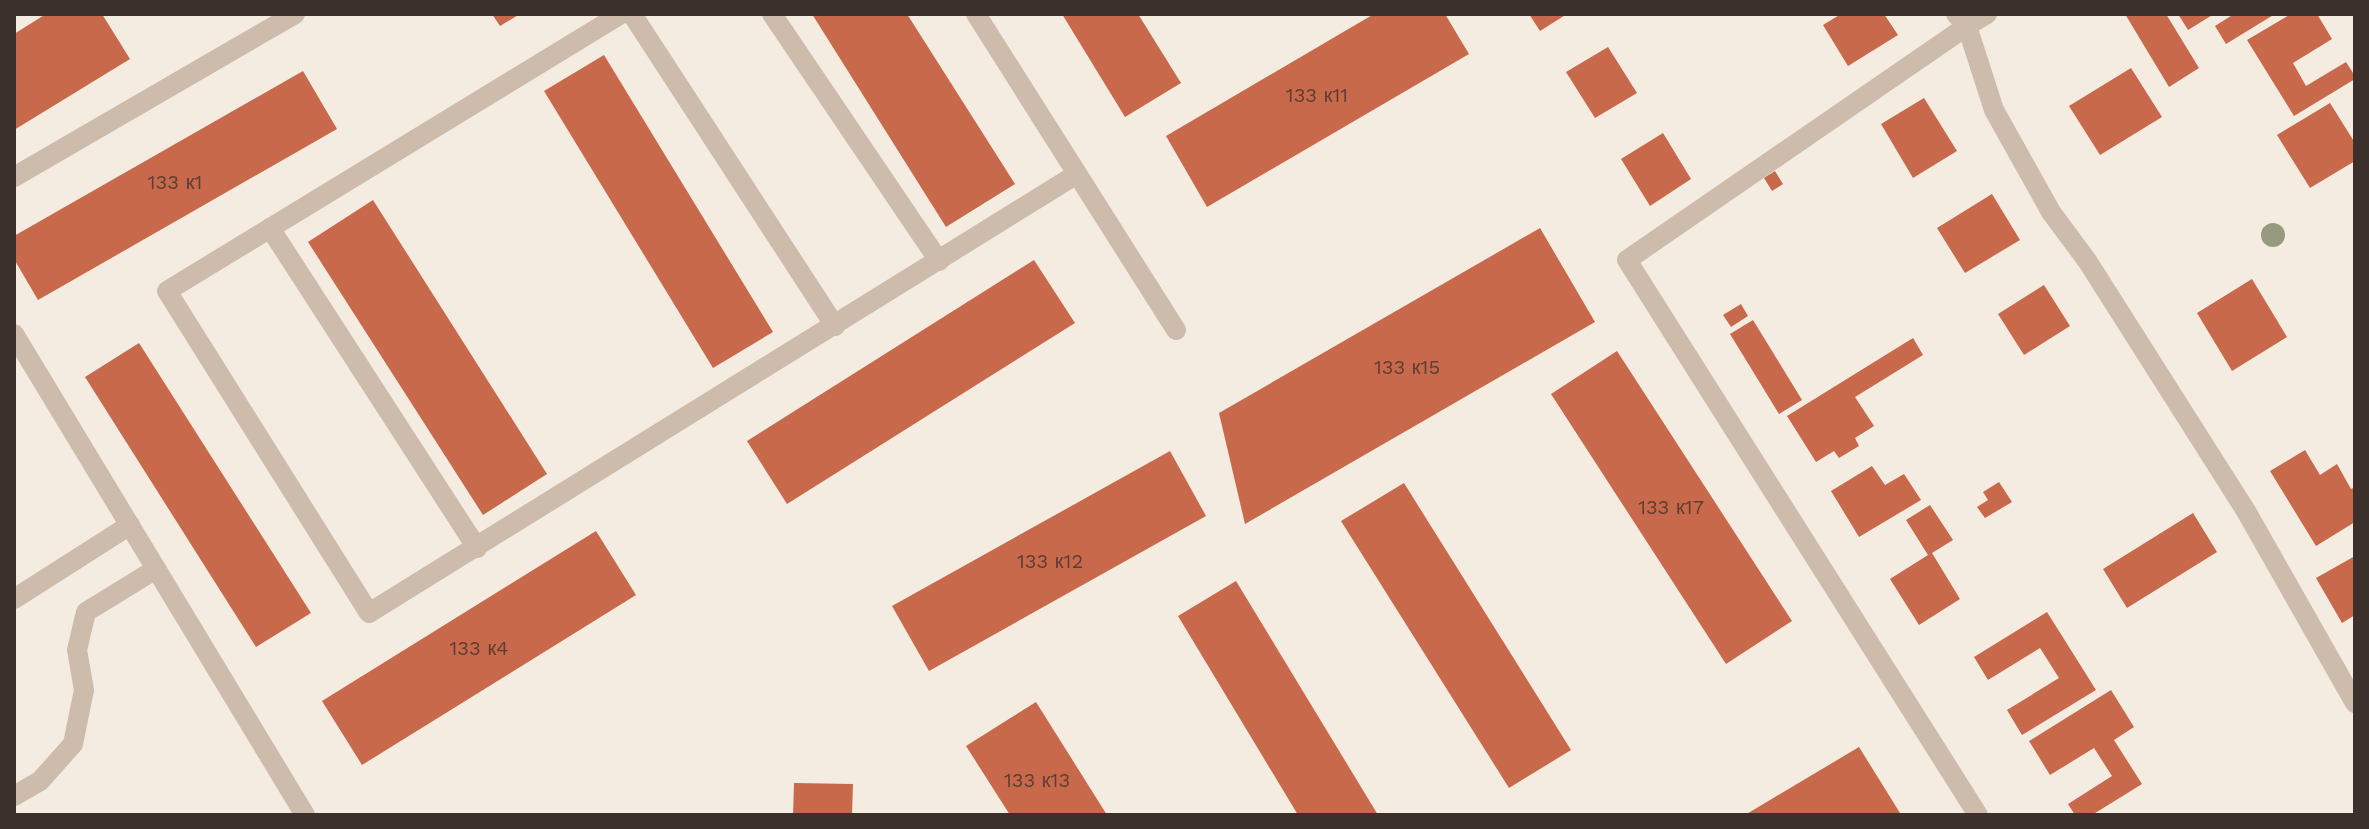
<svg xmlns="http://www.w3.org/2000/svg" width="2369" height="829" viewBox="0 0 2369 829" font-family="'Work Sans',sans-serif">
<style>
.building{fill:#c8694b}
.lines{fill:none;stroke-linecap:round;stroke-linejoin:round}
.minor{stroke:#cdbbac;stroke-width:20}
.tree{fill:#969b7f}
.labels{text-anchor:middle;stroke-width:7;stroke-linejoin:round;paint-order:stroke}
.number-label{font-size:20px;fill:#5e3e33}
</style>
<rect width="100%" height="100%" fill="#f4ebe1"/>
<g class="building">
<polygon points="46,14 102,14 130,59 14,130 14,34"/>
<polygon points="492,14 520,14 500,26"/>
<polygon points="812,14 907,14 1015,184 946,227"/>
<polygon points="1062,14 1138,14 1181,83 1125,117"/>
<polygon points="1374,14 1445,14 1469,54 1207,207 1166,136"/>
<polygon points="1529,14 1567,14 1540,31"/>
<polygon points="1841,14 1884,14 1898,35 1848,66 1823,25"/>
<polygon points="2125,14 2166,14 2199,68 2169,87"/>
<polygon points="2178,14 2214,14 2188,30"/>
<polygon points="2234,14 2275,14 2226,44 2215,26"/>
<polygon points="2291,14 2317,14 2332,39 2293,63 2306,86 2346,62 2355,76 2355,79 2294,116 2247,40"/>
<polygon points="1608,47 1637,93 1595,118 1566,72"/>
<polygon points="604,55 773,332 713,368 544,91"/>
<polygon points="2131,68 2162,117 2100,155 2069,106"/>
<polygon points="303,71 337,129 38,300 14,259 14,236"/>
<polygon points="1924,98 1957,151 1913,178 1881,124"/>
<polygon points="2330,103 2355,143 2355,161 2310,188 2277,135"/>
<polygon points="1663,133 1691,179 1650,206 1621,159"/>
<polygon points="1775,171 1783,184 1772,191 1764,178"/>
<polygon points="1992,194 2020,240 1965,273 1937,228"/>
<polygon points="373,200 547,474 483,515 308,242"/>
<polygon points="1540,228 1595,322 1245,524 1219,413"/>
<polygon points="1034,260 1075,323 787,504 747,441"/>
<polygon points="2252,279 2287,337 2232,371 2197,313"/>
<polygon points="2044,285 2070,326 2024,355 1998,314"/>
<polygon points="1741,304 1748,316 1731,327 1723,315"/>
<polygon points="1753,320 1802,400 1779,414 1730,334"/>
<polygon points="1913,338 1923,355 1855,397 1874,426 1855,438 1859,446 1839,458 1834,451 1816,462 1787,416"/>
<polygon points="139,343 311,613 256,647 85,377"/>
<polygon points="1617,351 1792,621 1726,664 1551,394"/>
<polygon points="2305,450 2320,475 2337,464 2351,489 2355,487 2355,522 2316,546 2270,471"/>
<polygon points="1170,451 1206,516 929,671 892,606"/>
<polygon points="1872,466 1885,485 1904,474 1921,500 1859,537 1831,491"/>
<polygon points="1999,482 2012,502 1985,518 1977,507 1988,500 1983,492"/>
<polygon points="1404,483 1571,750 1509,788 1341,521"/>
<polygon points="1930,505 1953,540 1932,553 1960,599 1919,625 1890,579 1928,555 1906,520"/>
<polygon points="2193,513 2217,552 2127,608 2103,569"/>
<polygon points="596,531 636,595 362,765 322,701"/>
<polygon points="2355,556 2355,615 2342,623 2316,578"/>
<polygon points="1236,581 1378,815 1298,815 1178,616"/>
<polygon points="2047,612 2096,690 2022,735 2007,710 2059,678 2040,648 1988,680 1974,657"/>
<polygon points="2111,690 2134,727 2114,740 2142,784 2092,815 2075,815 2068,804 2112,776 2094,748 2050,775 2029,741"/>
<polygon points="1036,702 1107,815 1010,815 966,746"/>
<polygon points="1859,747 1900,813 1896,815 1745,815"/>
<polygon points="794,783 853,784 852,815 793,815"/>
</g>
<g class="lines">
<g class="minor">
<polyline points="621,14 167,291 369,613 1077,174"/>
<polyline points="632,14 835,326"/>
<polyline points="772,14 939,261"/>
<polyline points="976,14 1176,330"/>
<polyline points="1956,14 1967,26 1627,260 1978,815"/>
<polyline points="1987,14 1967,26 1994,110 2051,212 2088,262 2246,511 2355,703"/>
<polyline points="14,177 295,14"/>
<polyline points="270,228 477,548"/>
<polyline points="14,334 305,815"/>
<polyline points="14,599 130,525"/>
<polyline points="14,796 40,781 73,744 84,690 77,650 86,612 156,569"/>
</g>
</g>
<circle class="tree" cx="2273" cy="235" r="12"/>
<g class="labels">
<g class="number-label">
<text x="1317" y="102">133 к11</text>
<text x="175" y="189">133 к1</text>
<text x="1407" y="374">133 к15</text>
<text x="1671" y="514">133 к17</text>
<text x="1050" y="568">133 к12</text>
<text x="479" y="655">133 к4</text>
<text x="1037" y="787">133 к13</text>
</g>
</g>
<rect width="2369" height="829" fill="none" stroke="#3b302b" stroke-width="32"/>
</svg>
